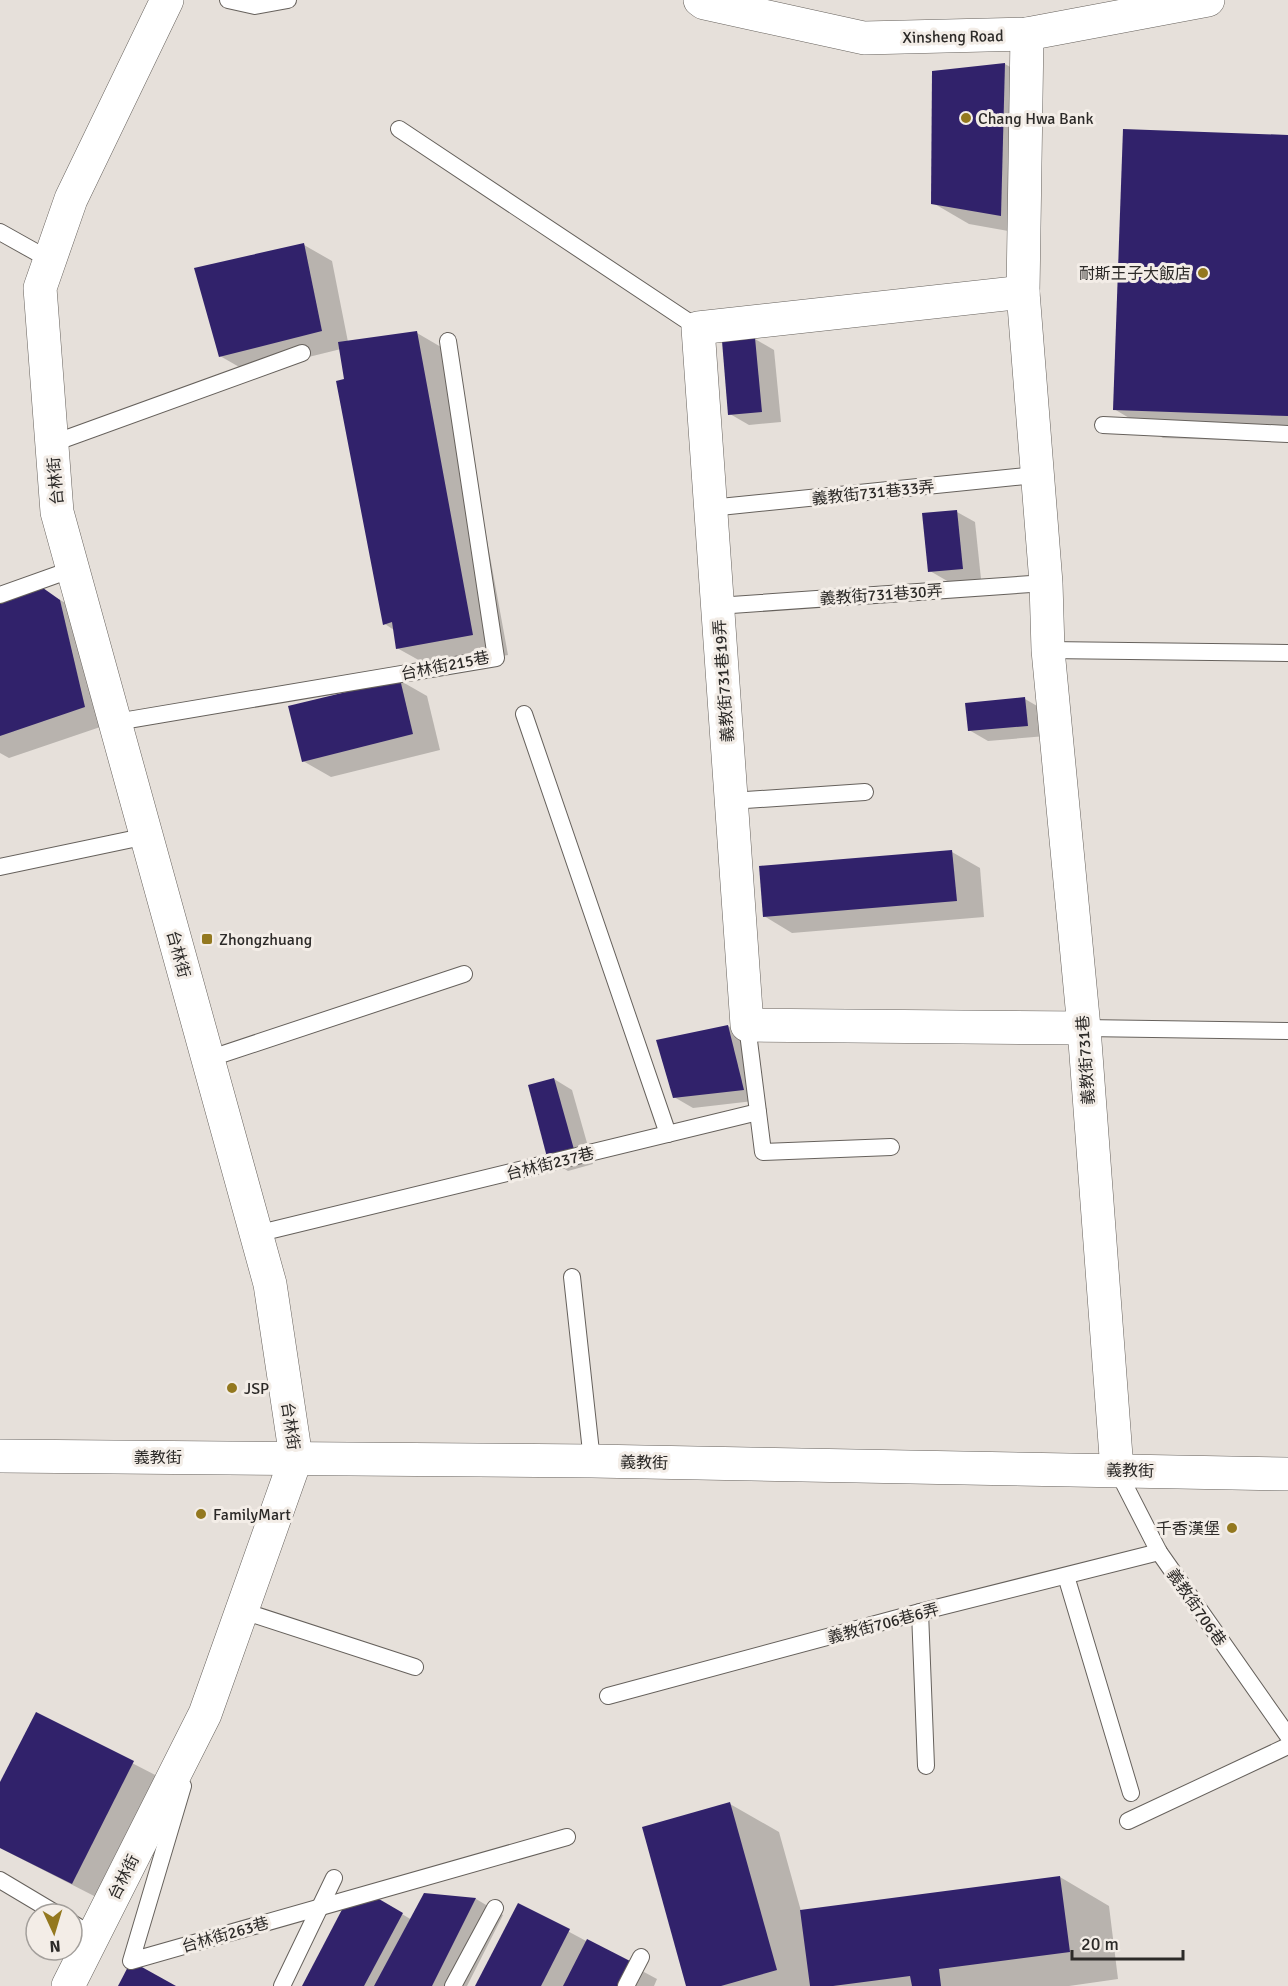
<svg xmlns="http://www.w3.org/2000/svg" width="1288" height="1986" viewBox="0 0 1288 1986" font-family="Signika,'Noto Sans TC',sans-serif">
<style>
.shadow{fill:#0003}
.building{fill:#31226b}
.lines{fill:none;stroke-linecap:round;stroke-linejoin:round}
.service-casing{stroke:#66615c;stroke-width:18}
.minor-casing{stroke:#66615c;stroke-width:34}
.tertiary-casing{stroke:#66615c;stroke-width:34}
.service{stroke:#fff;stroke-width:16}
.minor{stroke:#fff;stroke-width:33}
.tertiary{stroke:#fff;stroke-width:33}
.poi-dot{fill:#93781f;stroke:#f3ede7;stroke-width:2}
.labels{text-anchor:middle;stroke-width:6;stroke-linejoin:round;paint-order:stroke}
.street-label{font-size:16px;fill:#2c2a28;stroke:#f3ede7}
.poi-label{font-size:16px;fill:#2c2a28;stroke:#f3ede7;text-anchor:start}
</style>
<rect width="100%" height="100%" fill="#e6e0da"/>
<g class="shadow">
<polygon points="1005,64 1041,85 1037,236 969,224 933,203 933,72"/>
<polygon points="1288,137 1288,442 1163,438 1114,409"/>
<polygon points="304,245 332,261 348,342 417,333 453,354 508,655 433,668 397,648 394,630 385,624 338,382 346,381 341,349 248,372 220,356"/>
<polygon points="755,339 774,350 781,422 749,425 730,414"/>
<polygon points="957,512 975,522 981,579 949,582 930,571"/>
<polygon points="42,590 71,606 112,723 9,758 0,753 0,601"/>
<polygon points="399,680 427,696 440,750 331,777 303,761"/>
<polygon points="1025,699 1044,710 1046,736 988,741 969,730"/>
<polygon points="952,852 980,868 984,917 792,933 764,916"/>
<polygon points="728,1026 747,1037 762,1100 693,1108 674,1097"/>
<polygon points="554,1079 572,1090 593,1164 568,1171 550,1160"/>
<polygon points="37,1714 161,1778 100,1899 0,1848 0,1786"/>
<polygon points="730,1804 779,1832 801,1911 1060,1877 1109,1906 1118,1979 1069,1986 688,1986"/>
<polygon points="367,1893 412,1920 425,1895 476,1899 503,1915 467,1986 303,1986"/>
<polygon points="519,1905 657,1979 654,1986 477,1986"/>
</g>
<g class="building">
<polygon points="1005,63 1001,216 931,204 932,71"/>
<polygon points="1123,129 1288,135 1288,416 1113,410"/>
<polygon points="304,243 322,331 219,357 194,268"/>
<polygon points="417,331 473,635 396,649 392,622 383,625 336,381 344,379 338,342"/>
<polygon points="755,338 762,412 728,415 722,341"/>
<polygon points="957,510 963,569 928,572 922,513"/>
<polygon points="43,588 60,600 85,707 0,736 0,599"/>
<polygon points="400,679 413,734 302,762 288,706"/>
<polygon points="1025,697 1028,726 968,731 965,703"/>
<polygon points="952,850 957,901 763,917 759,866"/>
<polygon points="728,1025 744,1090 673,1098 656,1040"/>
<polygon points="554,1078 575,1153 548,1161 528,1085"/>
<polygon points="36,1712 134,1761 72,1884 0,1848 0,1782"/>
<polygon points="730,1802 777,1970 721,1986 686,1986 642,1827"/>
<polygon points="1060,1876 1070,1952 939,1969 941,1986 912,1986 910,1976 833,1986 810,1986 800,1910"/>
<polygon points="367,1892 403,1913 364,1986 302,1986 347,1900"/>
<polygon points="424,1893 476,1898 432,1986 374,1986"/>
<polygon points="518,1903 570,1929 541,1986 475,1986"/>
<polygon points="587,1939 630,1961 618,1986 563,1986"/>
<polygon points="131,1961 176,1986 118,1986"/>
</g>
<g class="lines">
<g class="service-casing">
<g id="service">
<polyline points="228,0 255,6 288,0"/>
<polyline points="399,129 698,328"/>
<polyline points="0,232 50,260"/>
<polyline points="1103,425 1288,434"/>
<polyline points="51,444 302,353"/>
<polyline points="710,508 1035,475"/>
<polyline points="0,595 73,569"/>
<polyline points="717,606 1046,583"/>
<polyline points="1048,650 1288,653"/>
<polyline points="524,714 668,1134"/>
<polyline points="116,722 496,658 448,341"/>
<polyline points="731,801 865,792"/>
<polyline points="0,867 147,836"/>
<polyline points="1084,1028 1288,1031"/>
<polyline points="208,1059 464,974"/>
<polyline points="758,1112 763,1152 891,1147"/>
<polyline points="256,1234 758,1112 747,1025"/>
<polyline points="572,1277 592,1461"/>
<polyline points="1117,1470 1159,1552 1288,1736"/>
<polyline points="1066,1576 1131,1793"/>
<polyline points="240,1610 415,1667"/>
<polyline points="920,1612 926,1766"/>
<polyline points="608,1696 920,1612 1159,1552"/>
<polyline points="183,1786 131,1961 567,1837"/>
<polyline points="1128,1821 1288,1746"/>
<polyline points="0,1880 57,1914"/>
<polyline points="72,1923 93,1936"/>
<polyline points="282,1986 334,1878"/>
<polyline points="453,1986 495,1908"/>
<polyline points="626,1986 641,1957"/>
</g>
</g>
<g class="minor-casing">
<g id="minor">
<polyline points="1027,34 1023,292 1046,583 1048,650 1084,1028 1117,1470"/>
<polyline points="1023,292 698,328 747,1025 1084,1028"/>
<polyline points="0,1456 592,1461 1288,1474"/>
<polyline points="68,1986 205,1714 296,1458 270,1284 57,512 40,288 71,199 167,0"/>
</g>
</g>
<g class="tertiary-casing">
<polyline id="tertiary" points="700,0 704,3 864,38 1027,34 1208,0"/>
</g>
<use href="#service" class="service"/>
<use href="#minor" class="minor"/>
<use href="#tertiary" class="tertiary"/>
</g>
<g class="poi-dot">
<circle cx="966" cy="118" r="6"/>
<circle cx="1203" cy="273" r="6"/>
<rect x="201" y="933" width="12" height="12" rx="3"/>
<circle cx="232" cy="1388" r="6"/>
<circle cx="201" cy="1514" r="6"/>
<circle cx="1232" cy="1528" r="6"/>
</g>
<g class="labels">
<g class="street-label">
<text transform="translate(953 36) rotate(-1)" y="6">Xinsheng Road</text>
<text transform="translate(55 481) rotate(-95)" y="6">台林街</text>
<text transform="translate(873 492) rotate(-6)" y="6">義教街731巷33弄</text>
<text transform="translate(881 594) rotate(-4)" y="6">義教街731巷30弄</text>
<text transform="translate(445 665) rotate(-11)" y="6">台林街215巷</text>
<text transform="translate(723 681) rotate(-94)" y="6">義教街731巷19弄</text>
<text transform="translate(179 954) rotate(75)" y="6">台林街</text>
<text transform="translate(1085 1060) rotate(-94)" y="6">義教街731巷</text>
<text transform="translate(550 1163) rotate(-14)" y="6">台林街237巷</text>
<text transform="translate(291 1426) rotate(82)" y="6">台林街</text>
<text x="158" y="1463">義教街</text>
<text transform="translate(644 1462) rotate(1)" y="6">義教街</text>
<text transform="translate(1130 1470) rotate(1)" y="6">義教街</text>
<text transform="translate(1197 1607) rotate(55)" y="6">義教街706巷</text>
<text transform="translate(883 1623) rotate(-15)" y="6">義教街706巷6弄</text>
<text transform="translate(123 1877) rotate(-63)" y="6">台林街</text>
<text transform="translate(225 1934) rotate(-16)" y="6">台林街263巷</text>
</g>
<g class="poi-label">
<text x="978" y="124">Chang Hwa Bank</text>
<text x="1191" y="279" text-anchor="end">耐斯王子大飯店</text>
<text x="219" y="945">Zhongzhuang</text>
<text x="244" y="1394">JSP</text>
<text x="213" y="1520">FamilyMart</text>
<text x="1220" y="1534" text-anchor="end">千香漢堡</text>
</g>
</g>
<g transform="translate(54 1932) rotate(176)"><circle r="28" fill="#f3ede7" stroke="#a39f9b" stroke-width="1.5"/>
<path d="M0-4.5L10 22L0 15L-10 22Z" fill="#93781f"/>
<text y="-9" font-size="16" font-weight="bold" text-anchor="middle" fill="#2c2a28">N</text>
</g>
<path d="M1072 1950v9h111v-9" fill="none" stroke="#2c2a28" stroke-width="3"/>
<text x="1081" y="1950" font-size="18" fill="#2c2a28" stroke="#f3ede7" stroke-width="4.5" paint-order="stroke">20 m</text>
</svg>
